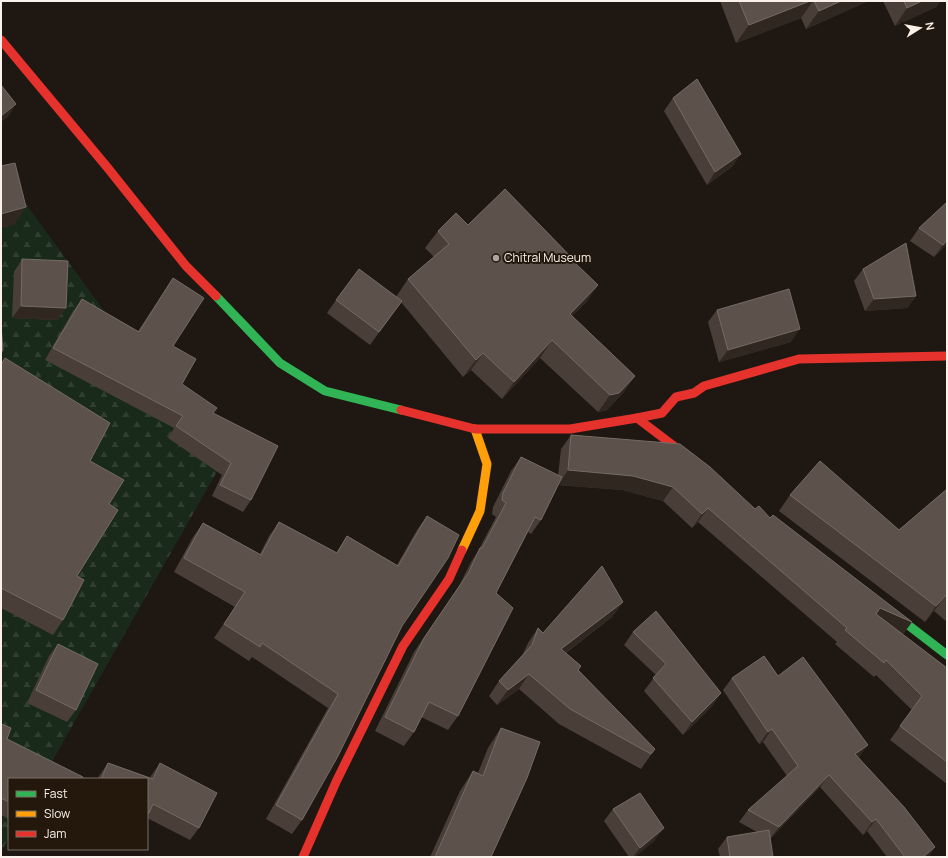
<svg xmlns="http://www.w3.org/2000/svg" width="948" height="858" viewBox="0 0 948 858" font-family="Manrope,sans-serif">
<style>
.forest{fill:url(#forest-firs)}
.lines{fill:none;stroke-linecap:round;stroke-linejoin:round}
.fast{stroke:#30b455;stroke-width:9}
.slow{stroke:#ff9f0a;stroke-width:9}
.jam{stroke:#e5322d;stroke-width:9}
.wall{fill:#4a3e38}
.shaded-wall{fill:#312721}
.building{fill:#5d524b;stroke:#766b64}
.poi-dot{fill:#ada59e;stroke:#24180d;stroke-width:1.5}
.labels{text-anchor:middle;stroke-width:4;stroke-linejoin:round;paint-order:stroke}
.poi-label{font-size:12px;fill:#faf1ea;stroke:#24180d;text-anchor:start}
</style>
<defs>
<pattern id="forest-firs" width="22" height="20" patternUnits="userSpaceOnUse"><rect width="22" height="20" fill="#192a1b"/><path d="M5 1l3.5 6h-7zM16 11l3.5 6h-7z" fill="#303f31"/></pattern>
</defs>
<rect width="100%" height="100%" fill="#1f1812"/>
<polygon class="forest" points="1,170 219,468 42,779 9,779 9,838 1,852"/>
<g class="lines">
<g class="fast">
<polyline points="216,296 280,363 325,391 401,410"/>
<polyline points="886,608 947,655"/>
</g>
<polyline class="slow" points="462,550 480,511 487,464 475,429"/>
<g class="jam">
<polyline points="1,40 107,167 186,266 216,296"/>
<polyline points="401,410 475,429 570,429 637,418 695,462"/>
<polyline points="637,418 662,413 676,397 694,393 704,386 799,359 947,356"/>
<polyline points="303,857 336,782 403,646 449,579 462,550"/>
</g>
</g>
<g class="wall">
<polygon points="720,1 868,1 806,29 801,18 736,43"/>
<polygon points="883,1 940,1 936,7 895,26"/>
<polygon points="673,98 733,166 707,185 664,111"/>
<polygon points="468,225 573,261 598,285 586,302 572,316 635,376 623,393 607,410 598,412 540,358 502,399 471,370 463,377 401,302 370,345 327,313 336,300 396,297 408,279 434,257 425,248 438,231"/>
<polygon points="919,228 947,244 934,257 910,241"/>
<polygon points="22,259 66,308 57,320 12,318 14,272"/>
<polygon points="863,269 916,296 907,308 865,311 854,281"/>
<polygon points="173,278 173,346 182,384 213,413 251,500 243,512 212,496 222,475 168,438 174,428 45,360 73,311 82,299 138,331"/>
<polygon points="717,310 791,342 719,362 708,322"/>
<polygon points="5,358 90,461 109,504 77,576 63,620 53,635 1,608 1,363"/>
<polygon points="571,435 755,509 770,518 903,635 947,668 947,784 890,740 912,710 876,675 874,677 835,644 837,642 698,522 692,528 663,501 623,490 558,485 541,520 531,534 528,532 496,593 458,716 448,730 421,717 414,732 404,746 375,731 414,652 459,586 471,562 478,551 496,517 492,514 493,507 511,471 521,457 558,476 561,449"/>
<polygon points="947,489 947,622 934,611 925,622 779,511 790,495 899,530"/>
<polygon points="427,516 402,626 302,820 292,834 266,819 328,708 252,657 249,661 214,638 235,607 174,572 193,537 203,523 260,554 269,536 279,522 336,553 347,536 397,565 417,530"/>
<polygon points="623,602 612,617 566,653 581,666 578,670 655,749 641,769 559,724 519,689 497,705 489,696 499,681 523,654 528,643 538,628 543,633"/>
<polygon points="633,632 721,693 712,706 683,735 644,691 656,675 624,645"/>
<polygon points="58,644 76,710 67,722 27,703 49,656"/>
<polygon points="778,676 859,758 929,857 887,857 867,831 863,835 820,787 770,839 773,857 720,857 718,849 727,837 757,832 739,822 748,810 787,776 763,742 759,744 723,690 732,678"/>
<polygon points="1,724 7,739 9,779 9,819 1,815"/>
<polygon points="501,728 491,857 430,857 460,791 473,771 478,773 488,748"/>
<polygon points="108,763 150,778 151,776 160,763 199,828 190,840 147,818 147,779 98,779 99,776"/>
<polygon points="613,809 655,840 635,857 629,857 604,821"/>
</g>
<g class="shaded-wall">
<polygon points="810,1 813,1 801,18 736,43 749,25"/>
<polygon points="841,1 868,1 806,29 819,11"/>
<polygon points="922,1 940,1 936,7 895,26 907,8"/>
<polygon points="16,104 8,117 1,122 1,116"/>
<polygon points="741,154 733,166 707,185 715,172"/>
<polygon points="26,207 14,225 1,228 1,214"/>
<polygon points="947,240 947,244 934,257 943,245"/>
<polygon points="598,285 586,302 558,331 570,314"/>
<polygon points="916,296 907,308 865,311 874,299"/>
<polygon points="21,306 66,308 57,320 12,318"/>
<polygon points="800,329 791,342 719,362 728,350"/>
<polygon points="552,340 540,358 502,399 514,382"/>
<polygon points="483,353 471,370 463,377 476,360"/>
<polygon points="635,376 623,393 607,410 598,412 610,395"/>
<polygon points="568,470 633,476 673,487 663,501 623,490 558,485"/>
<polygon points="708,508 698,522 692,528 702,514"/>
<polygon points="946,595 934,611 925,622 936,606"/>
<polygon points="623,602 612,617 551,664 561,649"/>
<polygon points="880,608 912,622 902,636 870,623"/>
<polygon points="529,674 519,689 497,705 508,690"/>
<polygon points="721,693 712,706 683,735 692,722"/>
<polygon points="772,729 763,742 759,744 768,732"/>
<polygon points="868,745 859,757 847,767 855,754"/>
<polygon points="829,775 820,787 770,839 779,827"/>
<polygon points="876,819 867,831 863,835 872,822"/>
<polygon points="664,828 655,840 635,857 633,857 640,848"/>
<polygon points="935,847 929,857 923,857"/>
</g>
<g class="building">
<polygon points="739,1 810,1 749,25"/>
<polygon points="814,1 841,1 819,11"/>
<polygon points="904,1 922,1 907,8"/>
<polygon points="697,79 741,154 715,172 673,98"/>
<polygon points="1,85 16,104 1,116"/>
<polygon points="15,163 26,207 1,214 1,166"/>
<polygon points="505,189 574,260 573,261 598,285 570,314 635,376 619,393 610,395 552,340 514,382 483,353 476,360 408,279 449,244 438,231 456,213 468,225"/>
<polygon points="947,202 947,240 943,245 919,228"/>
<polygon points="906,243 916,296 874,299 863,269"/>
<polygon points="22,259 68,261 66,308 21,306"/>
<polygon points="359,269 402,301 379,332 336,300"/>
<polygon points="173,278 204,298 173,346 196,359 182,384 217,408 213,413 278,446 251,500 220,485 231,463 176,426 183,416 53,348 82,299 139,332"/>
<polygon points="789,289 800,329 728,350 717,310"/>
<polygon points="1,325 3,350 1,353"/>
<polygon points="5,358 110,423 90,461 124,480 109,504 118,510 77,576 84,580 63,620 1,588 1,365"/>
<polygon points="571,435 680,444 710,467 755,509 759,506 770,518 773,515 912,622 880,608 876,614 947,668 947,762 900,726 922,696 886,660 884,663 845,630 847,628 708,508 702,514 673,487 633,476 568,470"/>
<polygon points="521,457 562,477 541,520 535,517 496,593 513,608 458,716 429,702 414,732 385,717 424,638 469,572 480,548 482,548 506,503 502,500 503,493"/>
<polygon points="820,461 899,530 947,489 947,596 946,595 936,606 790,495"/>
<polygon points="427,516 459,535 448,558 402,626 338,756 302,820 276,805 338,694 262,643 260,647 224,624 245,592 184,558 203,523 261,555 279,522 337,553 347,536 398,566"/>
<polygon points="602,566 623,602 561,649 581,666 578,670 655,749 651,754 570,709 529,674 508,690 499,681 532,645 538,628 543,633"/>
<polygon points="656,611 721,693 692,722 653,678 666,664 633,632"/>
<polygon points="58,644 98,664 76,710 36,690"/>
<polygon points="764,656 778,676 803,657 868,745 855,754 904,807 935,847 923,857 905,857 876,819 872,822 829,775 779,827 748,810 798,766 772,729 768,732 732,678"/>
<polygon points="1,724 11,728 7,739 83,777 82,779 9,779 9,802 1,798"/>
<polygon points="501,728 540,742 527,778 491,857 435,857 473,771 483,776"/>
<polygon points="108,763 153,779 160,763 217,793 199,828 153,804 149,813 147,812 147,779 105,779 102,777"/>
<polygon points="640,793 664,828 640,848 613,809"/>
<polygon points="769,830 773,857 730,857 727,837"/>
</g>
<circle class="poi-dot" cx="496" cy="258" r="4"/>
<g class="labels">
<g class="poi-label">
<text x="504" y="262">Chitral Museum</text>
</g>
</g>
<rect width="948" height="858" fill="none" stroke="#faf1ea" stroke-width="4"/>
<rect x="8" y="778" width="140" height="72" fill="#24180d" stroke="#7a6f65"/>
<rect x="16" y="791" width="20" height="6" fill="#30b455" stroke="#7a6f65"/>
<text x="44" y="798" font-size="12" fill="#faf1ea">Fast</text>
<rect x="16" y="811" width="20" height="6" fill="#ff9f0a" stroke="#7a6f65"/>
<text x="44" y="818" font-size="12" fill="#faf1ea">Slow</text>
<rect x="16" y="831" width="20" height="6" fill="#e5322d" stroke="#7a6f65"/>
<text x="44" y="838" font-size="12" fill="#faf1ea">Jam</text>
<g transform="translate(920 28) rotate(79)" stroke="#24180d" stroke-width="3" paint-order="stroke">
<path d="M0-3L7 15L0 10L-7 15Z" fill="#faf1ea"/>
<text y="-6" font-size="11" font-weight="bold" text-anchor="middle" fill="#faf1ea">N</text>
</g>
</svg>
